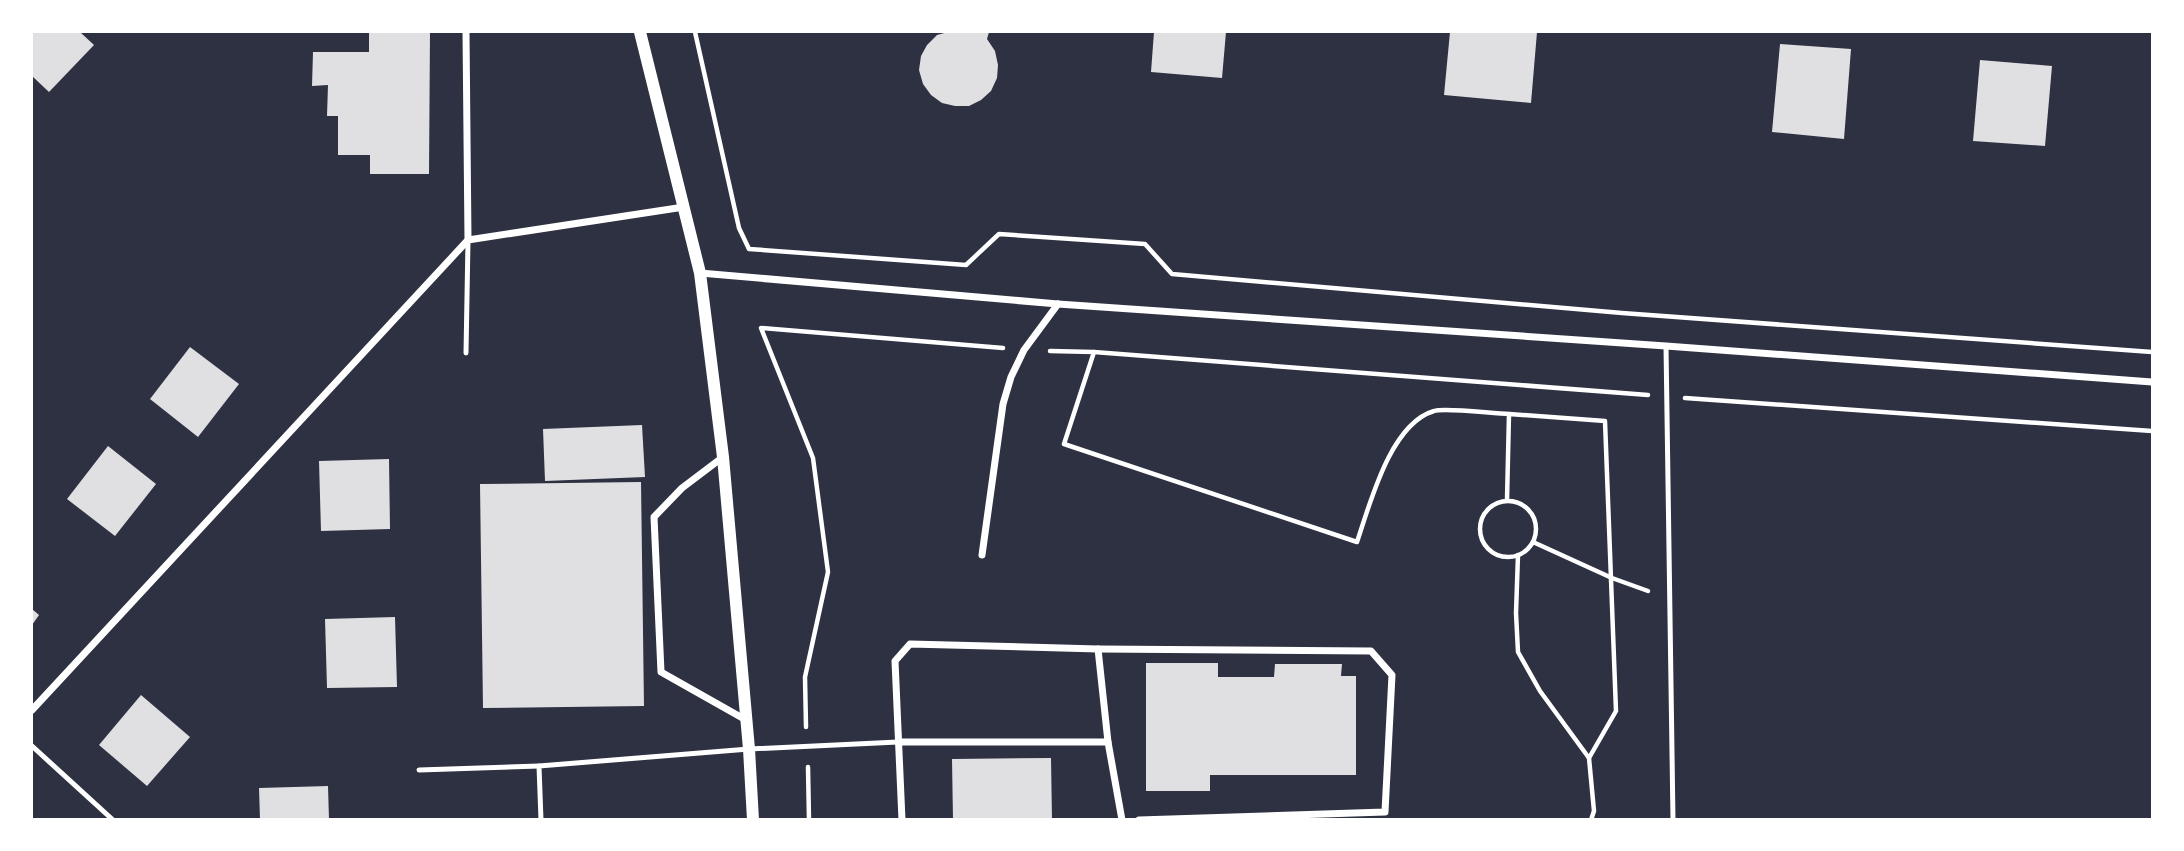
<svg xmlns="http://www.w3.org/2000/svg" width="2184" height="851" viewBox="0 0 2184 851" font-family="'DM Sans',sans-serif">
<style>
.building{fill:#e0e0e3}
.lines{fill:none;stroke-linecap:round;stroke-linejoin:round}
.path{stroke:#fff;stroke-width:4.5}
.service{stroke:#fff;stroke-width:5}
.minor{stroke:#fff;stroke-width:7}
.tertiary{stroke:#fff;stroke-width:12}
</style>
<rect width="100%" height="100%" fill="#2d3142"/>
<g class="building">
<polygon points="32,32 80,32 94,45 49,92 32,76"/>
<polygon points="369,32 430,32 429,174 370,174 370,155 338,155 338,116 327,116 328,85 312,86 313,52 369,52"/>
<polygon points="948,32 989,32 987,39 995,51 998,65 997,78 991,91 981,100 969,106 955,106 942,103 931,95 923,84 919,70 921,56 927,45 937,35"/>
<polygon points="1154,32 1226,32 1222,78 1151,72"/>
<polygon points="1450,32 1537,32 1531,103 1444,95"/>
<polygon points="1780,44 1851,49 1844,139 1772,132"/>
<polygon points="1980,60 2052,66 2045,146 1973,141"/>
<polygon points="190,347 239,384 198,437 150,399"/>
<polygon points="642,425 645,477 545,481 543,429"/>
<polygon points="108,446 156,484 115,536 67,499"/>
<polygon points="389,459 390,529 321,531 319,461"/>
<polygon points="641,482 644,706 483,708 480,484"/>
<polygon points="32,609 39,615 32,625"/>
<polygon points="395,617 397,687 327,688 325,619"/>
<polygon points="1146,663 1218,663 1218,677 1274,677 1275,664 1342,664 1341,676 1356,676 1356,775 1210,775 1210,791 1146,791"/>
<polygon points="141,695 190,737 147,786 99,745"/>
<polygon points="1051,758 1052,820 953,820 952,759"/>
<polygon points="328,786 329,820 260,820 259,788"/>
</g>
<g class="lines">
<g class="path">
<polyline points="695,32 739,228 749,249 966,265 999,234 1145,244 1172,274 1622,313 2152,352"/>
<path d="M1050,351l44,1 -30,92 293,98c13,-38 33,-118 77,-131 10,-4 61,3 75,3"/>
<polyline points="1094,352 1648,395"/>
<polyline points="1685,398 2152,431"/>
<polyline points="1507,500 1509,414 1605,421 1616,711 1589,758"/>
<circle cx="1508" cy="529" r="28"/>
<polyline points="1533,542 1612,578 1648,591"/>
<polyline points="1518,555 1516,613 1518,652 1540,691 1589,758 1594,811 1591,820"/>
<polyline points="806,727 805,677 828,572 813,458 761,328 1003,348"/>
<polyline points="808,767 809,820"/>
</g>
<g class="service">
<polyline points="1666,346 1673,820"/>
<polyline points="466,353 468,241"/>
<polyline points="32,746 113,820"/>
<polyline points="419,770 539,766"/>
<polyline points="541,820 539,766 749,749 898,742"/>
</g>
<g class="minor">
<polyline points="468,240 684,207"/>
<polyline points="700,273 1058,304 1666,346 2152,382"/>
<polyline points="723,457 682,488 654,517 661,672 746,720"/>
<polyline points="982,555 1003,404 1011,377 1024,350 1058,304"/>
<polyline points="1098,649 1108,742"/>
<polyline points="32,710 468,240 466,32"/>
<polyline points="898,742 1108,742 1122,820"/>
<polyline points="902,820 895,661 910,644 1098,649 1371,651 1392,675 1385,812 1139,820"/>
</g>
<polyline class="tertiary" points="640,32 700,273 723,457 749,749 753,820"/>
</g>
<rect width="2184" height="851" fill="none" stroke="#ffffff" stroke-width="66"/>
</svg>
